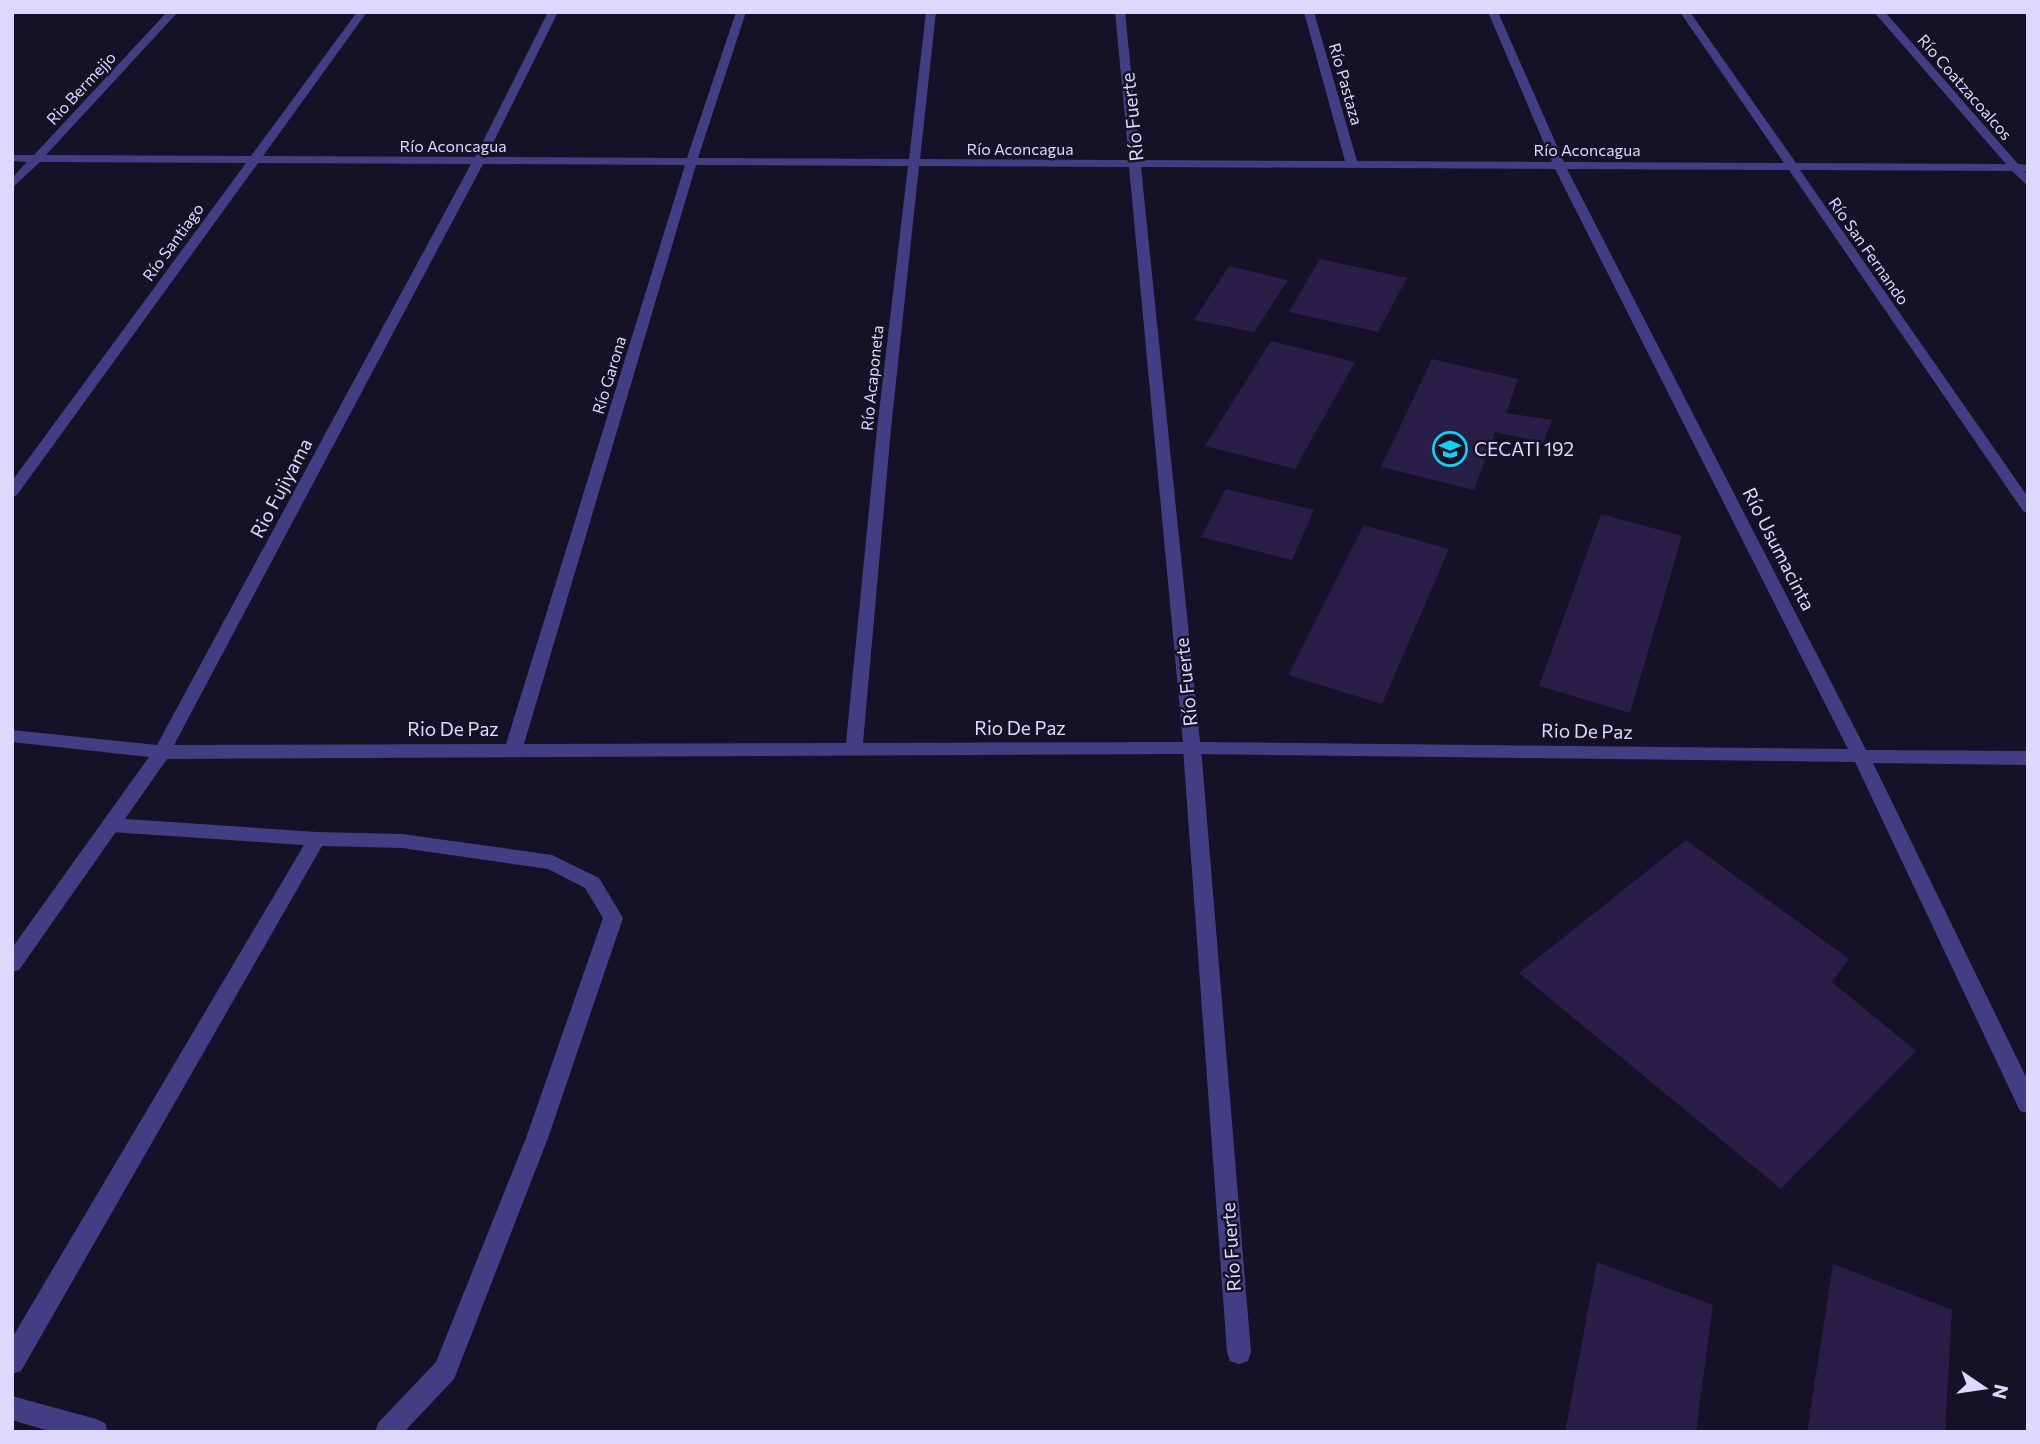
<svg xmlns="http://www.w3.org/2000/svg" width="2040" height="1444" viewBox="0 0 2040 1444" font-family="Commissioner,sans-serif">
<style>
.building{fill:#281e47}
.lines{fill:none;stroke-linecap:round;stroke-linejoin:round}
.lane{fill:#433e83;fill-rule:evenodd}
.street{fill:#433e83;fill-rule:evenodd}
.labels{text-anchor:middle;stroke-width:5;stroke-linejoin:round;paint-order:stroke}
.far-street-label{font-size:16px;fill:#ded8fd;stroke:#151127}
.street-label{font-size:19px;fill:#ded8fd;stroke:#151127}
.poi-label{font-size:19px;fill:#ded8fd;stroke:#151127;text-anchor:start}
</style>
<rect width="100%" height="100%" fill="#151127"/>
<g class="building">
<polygon points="1320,259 1407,278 1378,332 1289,312"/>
<polygon points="1229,266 1288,280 1254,332 1194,320"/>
<polygon points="1271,341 1355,362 1295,469 1205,446"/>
<polygon points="1432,359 1518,379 1506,413 1552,420 1543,443 1495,432 1474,490 1381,467"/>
<polygon points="1226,489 1314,510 1292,560 1201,537"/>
<polygon points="1601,514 1682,536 1630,713 1539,686"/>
<polygon points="1364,525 1449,549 1382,704 1288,675"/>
<polygon points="1686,840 1849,959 1832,982 1916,1051 1781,1189 1519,973"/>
<polygon points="1597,1262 1713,1305 1696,1432 1565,1432"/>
<polygon points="1833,1264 1952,1310 1945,1432 1807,1432"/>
</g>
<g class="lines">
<g class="lane">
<polygon points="1192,742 1201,748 1251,1352 1248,1361 1239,1364 1230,1361 1227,1352 1183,748"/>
<polygon points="111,818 317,832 402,834 552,855 599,878 623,918 548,1138 454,1379 404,1432 375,1432 378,1423 436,1362 526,1138 603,918 585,888 548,869 402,848 322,846 21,1371 12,1374 12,1338 304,845 111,832 104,830 102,825 104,820"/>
<polygon points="12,1396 96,1419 105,1423 108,1432 52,1432 12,1420"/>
</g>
<path class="street" d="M167,12h11l-132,143 205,1 106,-144h10l-104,144 212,1 73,-145h10l-72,145 201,1 49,-146h10l-48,146 211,1 17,-147h10l-16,147 209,1 -14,-148h10l15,148 205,1 -41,-149h10l43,149 195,1 -64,-150h10l66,150 220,1 -104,-151h10l106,151 210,1 -132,-152h11l133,152 10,1v6h-4l4,4v11l-16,-15 -212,-1 228,327v16l-5,-2 -234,-341 -222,-1 299,581 162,1v14l-155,-2 155,318v32l-8,-2 -165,-349 -663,-8 -1025,5 -148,211 -7,2v-24l137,-191 -137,-15v-12l145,15 314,-581 -213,-1 -241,332 -5,2v-16l234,-318 -206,-1 -28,26v-10l15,-16 -15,-1v-6h22zM483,164l202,1 -179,579 -332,1zM696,165l212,1 -31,263 -31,314 -322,1zM919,166l210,1 54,575 -320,1 28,-314zM1141,167l414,2 293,580 -648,-7z"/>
</g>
<defs>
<g id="school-ring" transform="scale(1.75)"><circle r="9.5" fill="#151127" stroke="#0dd4f4" stroke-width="1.5"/><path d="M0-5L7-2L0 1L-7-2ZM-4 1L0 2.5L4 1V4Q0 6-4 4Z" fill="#0dd4f4"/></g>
</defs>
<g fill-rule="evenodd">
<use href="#school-ring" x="1450" y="449"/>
</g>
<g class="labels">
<g class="far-street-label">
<text transform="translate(1346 84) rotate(74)" y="6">Río Pastaza</text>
<text transform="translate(1965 87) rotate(49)" y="6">Río Coatzacoalcos</text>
<text transform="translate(81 88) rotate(-47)" y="6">Rio Bermejjo</text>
<text x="453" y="152">Río Aconcagua</text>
<text x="1020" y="155">Río Aconcagua</text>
<text x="1587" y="156">Río Aconcagua</text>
<text transform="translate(173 242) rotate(-54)" y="6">Río Santiago</text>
<text transform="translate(1869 251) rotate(55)" y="6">Río San Fernando</text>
<text transform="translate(609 375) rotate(-73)" y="6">Río Garona</text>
<text transform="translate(872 378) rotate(-84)" y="6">Río Acaponeta</text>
</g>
<g class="street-label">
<text transform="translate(1132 117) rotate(-96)" y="7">Río Fuerte</text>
<text transform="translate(281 488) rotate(-62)" y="7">Rio Fujiyama</text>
<text transform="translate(1779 549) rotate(63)" y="7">Río Usumacinta</text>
<text transform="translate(1186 682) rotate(-96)" y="7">Río Fuerte</text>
<text x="1020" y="735">Rio De Paz</text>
<text x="453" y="736">Rio De Paz</text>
<text transform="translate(1587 731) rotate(1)" y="7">Rio De Paz</text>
<text transform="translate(1231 1247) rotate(-94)" y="7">Río Fuerte</text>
</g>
<g class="poi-label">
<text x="1474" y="456">CECATI 192</text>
</g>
</g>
<rect width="2040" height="1444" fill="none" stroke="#ded8fd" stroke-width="28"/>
<g transform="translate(1984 1388) rotate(103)" stroke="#151127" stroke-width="5" paint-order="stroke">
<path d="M0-5L12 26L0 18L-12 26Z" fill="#ded8fd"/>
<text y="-10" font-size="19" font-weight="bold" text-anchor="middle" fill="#ded8fd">N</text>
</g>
</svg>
